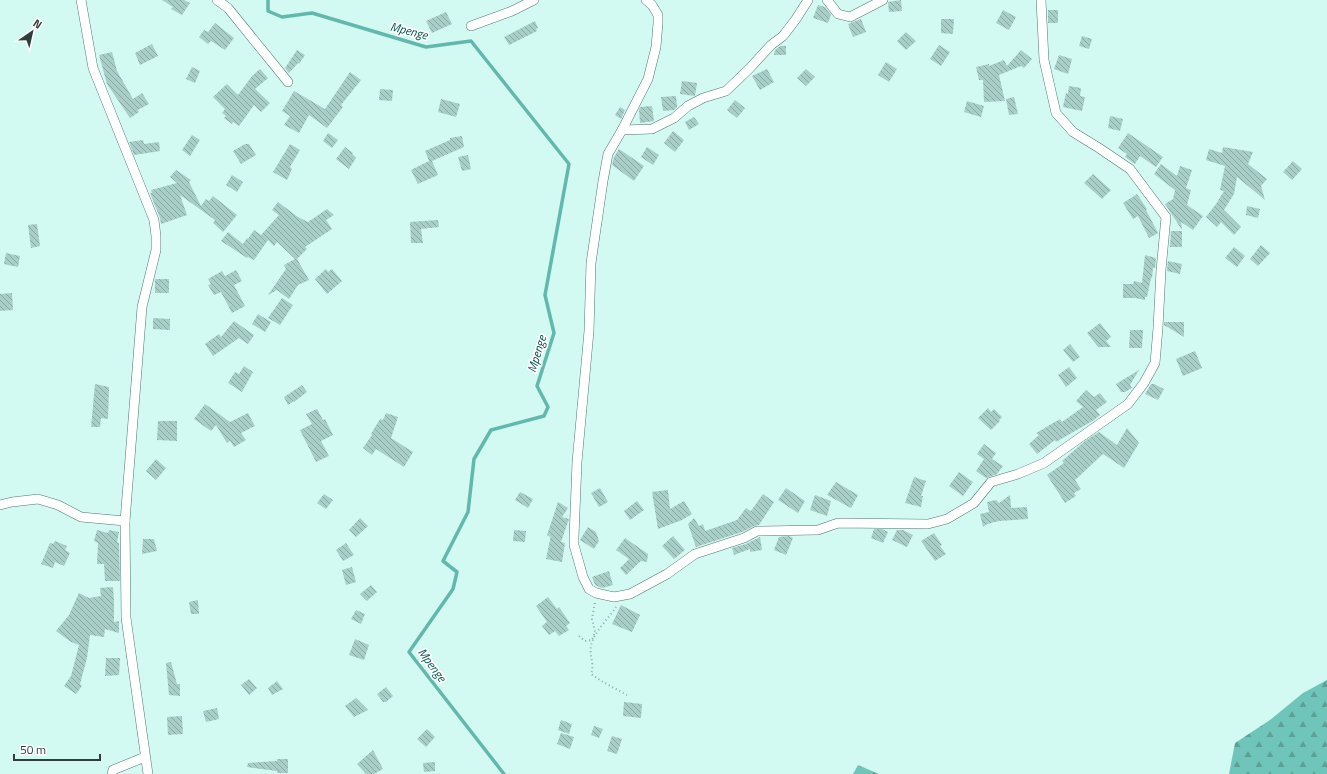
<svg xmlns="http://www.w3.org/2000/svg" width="1327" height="774" viewBox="0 0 1327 774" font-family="'Titillium Web',sans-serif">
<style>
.forest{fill:url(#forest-firs)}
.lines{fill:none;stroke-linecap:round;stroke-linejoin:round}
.stream{stroke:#62b8ad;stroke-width:3.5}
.building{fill:url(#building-back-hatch)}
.street-casing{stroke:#527671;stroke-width:10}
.path{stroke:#8ba9a4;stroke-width:2;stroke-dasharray:1 3;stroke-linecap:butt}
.street{stroke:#fff;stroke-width:9}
.labels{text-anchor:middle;stroke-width:3.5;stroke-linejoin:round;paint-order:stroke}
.water-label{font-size:12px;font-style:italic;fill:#00514a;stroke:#fdfdfd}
</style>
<defs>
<pattern id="forest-firs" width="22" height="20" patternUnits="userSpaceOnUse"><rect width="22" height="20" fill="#6fc5b9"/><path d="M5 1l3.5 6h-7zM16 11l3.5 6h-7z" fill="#5ca198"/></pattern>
<pattern id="building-back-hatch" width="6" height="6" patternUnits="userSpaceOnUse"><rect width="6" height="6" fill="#a7cfc8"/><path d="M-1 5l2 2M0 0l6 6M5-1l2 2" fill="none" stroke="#88a9a4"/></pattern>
</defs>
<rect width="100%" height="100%" fill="#d2faf3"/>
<g class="forest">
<polygon points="1327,680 1327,774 1229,774 1235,743 1270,720 1303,693"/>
<polygon points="858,765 879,774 853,774"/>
</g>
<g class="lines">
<polyline class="stream" points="268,0 268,11 282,17 312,13 426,47 471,41 569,164 545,295 554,333 537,386 548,407 544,416 491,430 474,459 468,512 443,561 457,572 453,589 409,652 504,774"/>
</g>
<g class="building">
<polygon points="162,0 184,0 190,3 182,15 171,9 173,7"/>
<polygon points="901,0 902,11 889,12 888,2"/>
<polygon points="818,5 825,7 831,15 828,23 813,18"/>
<polygon points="1003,10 1016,17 1009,30 996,23"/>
<rect x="1048" y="10" width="10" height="13"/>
<polygon points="446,12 452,24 432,33 426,21"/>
<polygon points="861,19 866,32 853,37 848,24"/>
<polygon points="941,19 954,19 953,34 941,33"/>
<polygon points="535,21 538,28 536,29 537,31 509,45 504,37"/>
<polygon points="215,23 234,38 225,50 211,41 208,44 199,37 204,30 208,32"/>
<polygon points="906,32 916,41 906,50 897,41"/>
<polygon points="1082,36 1092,39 1089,49 1079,46"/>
<polygon points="152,44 158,56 140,65 135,53"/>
<polygon points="939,45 950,52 941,66 930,59"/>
<polygon points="780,46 786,46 786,55 774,55 775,50"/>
<polygon points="297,50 305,55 299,64 298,63 289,73 285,68"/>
<polygon points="1021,50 1032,59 1024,68 1021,66 999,75 1005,101 984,102 983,80 979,80 976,67 989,64 989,66 1004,60 1007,66"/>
<polygon points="112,52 117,71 133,99 142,93 149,104 138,110 139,112 130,118 107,84 99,55"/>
<polygon points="1059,55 1072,59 1068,74 1054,69"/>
<polygon points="886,62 897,69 889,82 878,75"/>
<polygon points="192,67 200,71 195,83 186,79"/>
<polygon points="260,69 268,78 255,89 270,103 261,112 254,105 239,126 233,122 232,124 224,118 226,116 222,113 225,109 213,97 227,84 238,95 252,76"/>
<polygon points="767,69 774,82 760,90 752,76"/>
<polygon points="806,69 815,77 806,86 797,78"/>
<polygon points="350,72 361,80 341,105 343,107 327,128 309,115 299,133 284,125 290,116 282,111 294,91 325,109"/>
<polygon points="682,81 697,83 695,96 680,94"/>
<polygon points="1069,86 1081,88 1080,96 1085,97 1082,111 1063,107 1066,93 1068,94"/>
<polygon points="380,89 393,90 392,101 379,100"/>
<polygon points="676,96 677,107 674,110 663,111 661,97"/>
<polygon points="1014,97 1018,114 1009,115 1006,99"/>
<polygon points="441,99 460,104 456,117 438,112"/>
<polygon points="735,100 745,108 737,118 727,110"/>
<polygon points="967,101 984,106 981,117 964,112"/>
<polygon points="652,106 654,121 640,123 639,110 640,107"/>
<polygon points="620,107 625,110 621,119 615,115"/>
<polygon points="1110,116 1123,119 1120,131 1108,128"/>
<polygon points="694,117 699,124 689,130 685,122"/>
<polygon points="673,131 684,140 675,152 664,143"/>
<polygon points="328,133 338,140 332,148 323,141"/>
<polygon points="1128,133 1163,157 1156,167 1140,156 1135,164 1125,157 1127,154 1118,148"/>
<polygon points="192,135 200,140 190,156 182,150"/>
<polygon points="462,136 464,147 432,161 438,175 418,184 411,170 429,161 425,151 450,140 450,138"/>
<polygon points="143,140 144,144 159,142 160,151 134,155 129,142"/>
<polygon points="245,144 249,144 256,155 241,164 233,151"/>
<polygon points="290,144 300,150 290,167 292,169 287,180 273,172"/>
<polygon points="345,147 353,153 352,154 356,158 349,169 336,159"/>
<polygon points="647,147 659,155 653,165 641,157"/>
<polygon points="1223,147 1253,152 1248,164 1267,179 1261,186 1265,200 1237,177 1234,194 1224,210 1241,227 1234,235 1221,222 1217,227 1206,217 1216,204 1224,191 1220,190 1225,166 1206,160 1209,149 1222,153"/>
<polygon points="619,149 644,166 634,181 612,165 614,157"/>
<polygon points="468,155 471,169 462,171 458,157"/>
<polygon points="1293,161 1302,169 1292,180 1283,172"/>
<polygon points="1161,164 1177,176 1180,166 1192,170 1186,188 1191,190 1187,205 1203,216 1193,230 1181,222 1182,230 1165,204 1173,199 1175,190 1154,174"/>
<polygon points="176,170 191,180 189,182 201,206 206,199 209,201 213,196 237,215 223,232 213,223 215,220 180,195 187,215 161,224 160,218 150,193 152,193 151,190 177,183 170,177"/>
<polygon points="1093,174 1111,190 1102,199 1084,183"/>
<polygon points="232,175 243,182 237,192 226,185"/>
<polygon points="1137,194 1147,209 1146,210 1158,233 1149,238 1138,216 1133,219 1123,203"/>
<polygon points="278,202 298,217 308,222 327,209 334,215 326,220 332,229 305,247 307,249 297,259 309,280 298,285 289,299 277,290 268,295 286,269 284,265 295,259 277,242 274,246 268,240 254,260 248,257 247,258 221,241 228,232 243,244 247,238 248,239 254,230 261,235 279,215 272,210"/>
<polygon points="1247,206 1260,209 1258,218 1246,215"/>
<polygon points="438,220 439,227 421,229 423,243 411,243 410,222"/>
<polygon points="37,224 40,246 31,248 28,225"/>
<polygon points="1171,231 1182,231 1182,247 1170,247"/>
<polygon points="1261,245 1270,253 1258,266 1250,259"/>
<polygon points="1234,247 1245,256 1237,267 1225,258"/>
<polygon points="6,253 20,256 18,267 4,264"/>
<polygon points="1145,255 1156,258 1155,268 1153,268 1152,278 1151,278 1147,297 1145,297 1145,300 1135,298 1123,298 1123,284 1133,284 1134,281 1142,283"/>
<polygon points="1168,261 1182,264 1180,274 1167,271"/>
<polygon points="326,269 328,272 332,269 342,281 327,294 315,279"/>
<polygon points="236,270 242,281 234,285 245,306 232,313 221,292 214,295 208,285 211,284 208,279 222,271 225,276"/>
<rect x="155" y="279" width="14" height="14"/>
<polygon points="12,293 13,310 0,311 0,294"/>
<polygon points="282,298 293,305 280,325 268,318"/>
<polygon points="258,314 271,322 265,332 252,324"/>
<polygon points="153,318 170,319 170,330 153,329"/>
<polygon points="234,321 254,335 248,344 239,338 213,356 205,344 219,334 221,337"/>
<polygon points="1164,322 1184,322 1184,337 1164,325"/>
<polygon points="1100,323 1111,337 1106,341 1111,347 1098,347 1087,333"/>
<polygon points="1130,330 1143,330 1142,348 1129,348"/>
<polygon points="1070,344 1080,357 1073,362 1063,350"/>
<polygon points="1195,351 1202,368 1183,376 1176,359"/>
<polygon points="244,366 253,372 242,392 228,383 235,372 239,374"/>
<polygon points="1069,367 1077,378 1066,387 1058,375"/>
<polygon points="1139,370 1130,385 1132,388 1125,392 1121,392 1116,384"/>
<polygon points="95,384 109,387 108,419 101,418 100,427 91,427"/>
<polygon points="1151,384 1154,384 1164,389 1158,400 1145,394"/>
<polygon points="302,385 307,392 294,402 294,401 288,405 284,397"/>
<polygon points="1086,390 1094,397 1100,393 1107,402 1096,410 1100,415 1094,420 1056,442 1055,440 1037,454 1029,444 1039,435 1036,433 1060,419 1062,422 1083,407 1076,401"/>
<polygon points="205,404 230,422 248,413 255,426 241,433 246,440 234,447 230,441 227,443 216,425 211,431 194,419"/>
<polygon points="988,408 991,412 994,409 1002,417 999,420 1000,421 991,430 978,418"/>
<polygon points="317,409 323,420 325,419 333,435 321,441 329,456 316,462 300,430 312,424 306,414"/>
<polygon points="386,413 398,417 391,438 413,452 404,467 376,449 372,455 363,448 372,435 371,434 380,419 383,420"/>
<polygon points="158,421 177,421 177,441 157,440"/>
<polygon points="1127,428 1139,443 1124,468 1103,454 1075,480 1081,489 1074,493 1076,496 1065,503 1047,475 1064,463 1062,461 1085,441 1099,432 1117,445"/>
<polygon points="984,444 996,453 992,459 1003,466 997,474 986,478 976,471 984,459 977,454"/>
<polygon points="156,459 166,468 156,480 146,471"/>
<polygon points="959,472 973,482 963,496 949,486"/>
<polygon points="914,477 926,481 921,496 923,496 921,507 905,503"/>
<polygon points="836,482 858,495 851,508 827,495"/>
<polygon points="600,488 608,502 599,507 591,493"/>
<polygon points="786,488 805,501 798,513 778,500"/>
<polygon points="668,490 670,509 684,501 692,514 682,520 658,529 652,492"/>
<polygon points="520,492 533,499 528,508 515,500"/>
<polygon points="324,494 333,500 326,509 317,503"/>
<polygon points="763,494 774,502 759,525 754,526 742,532 696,547 688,524 694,518 699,526 703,524 705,531 737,520 746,508 751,511"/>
<polygon points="815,495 831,501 827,516 810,510"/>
<polygon points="1010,495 1011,508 1027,507 1028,519 999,521 987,524 983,527 980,514 989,512 987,502 996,500 999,503"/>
<polygon points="637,501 644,510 630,520 624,511"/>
<polygon points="558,502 568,508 562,517 569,519 561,542 565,543 562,562 546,559 551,535 550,537 547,535"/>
<polygon points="360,518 368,526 356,537 349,530"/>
<polygon points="588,527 596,532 599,541 594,549 580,540"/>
<polygon points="874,529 882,529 888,532 883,543 871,538"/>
<polygon points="97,530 108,533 109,530 119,532 117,542 119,543 120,581 105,581 104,564 97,564 98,543 94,541"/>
<polygon points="514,530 526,531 525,542 513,541"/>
<polygon points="897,530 903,530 913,535 907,547 892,540"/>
<polygon points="934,533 942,545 940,546 946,554 935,561 921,541"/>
<polygon points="673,536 685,550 674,559 662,546"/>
<polygon points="789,536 793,538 786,555 774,550 779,537"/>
<polygon points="760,537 762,550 750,552 750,549 734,555 732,548 746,544"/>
<polygon points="625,538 648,554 647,562 641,561 626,575 620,568 629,559 616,550"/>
<polygon points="143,539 154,539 157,551 142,554"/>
<polygon points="55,541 67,546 65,550 70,553 64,566 55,562 53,568 41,564 50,543 53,544"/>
<polygon points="346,543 354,555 343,561 336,550"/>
<polygon points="352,567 356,582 346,585 342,570"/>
<polygon points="609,571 613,585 602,588 595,585 592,577"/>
<polygon points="371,585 377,592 367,601 360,594"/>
<polygon points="113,587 114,601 114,622 119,621 119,633 105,629 104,637 90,635 87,658 80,684 82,686 76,694 64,686 71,676 79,645 71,642 56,631 69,615 79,593 89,598 101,596 100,588"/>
<polygon points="548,597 557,609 559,607 570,623 566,626 569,630 559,636 555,631 549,635 542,626 547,622 536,606"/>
<polygon points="198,600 199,614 191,614 189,602"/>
<polygon points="621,605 640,615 632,632 612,624"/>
<polygon points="356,610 365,614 361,624 351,619"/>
<polygon points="355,639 369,645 364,660 349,655"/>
<polygon points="106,658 120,658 119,675 105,676"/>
<polygon points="171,662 177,684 180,684 180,696 169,695 166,663"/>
<polygon points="249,679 257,688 249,695 241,685"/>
<polygon points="277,681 283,689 272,695 268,688"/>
<polygon points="386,687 393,696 386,702 383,702 377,694"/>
<polygon points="356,698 368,710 354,717 345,706"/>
<polygon points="624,702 642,704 641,718 623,716"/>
<polygon points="217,708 219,719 206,722 203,711"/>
<polygon points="182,716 183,734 168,735 167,717"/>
<polygon points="561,720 572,724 569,734 558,730"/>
<polygon points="594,726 603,729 599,738 591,735"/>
<polygon points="427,729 435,737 426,747 417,739"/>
<polygon points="561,733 574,737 570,749 557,744"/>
<polygon points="612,736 622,739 617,754 607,751"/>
<polygon points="373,750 383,769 374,774 366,774 357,764"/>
<polygon points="277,759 288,759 288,773 277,773 277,771 247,767 248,763 277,761"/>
<polygon points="435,762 435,771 424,772 423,763"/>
</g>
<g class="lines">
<g class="street-casing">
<g id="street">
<polyline points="81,0 93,68 154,220 156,236 156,250 142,307 125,521 126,618 148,774"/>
<polyline points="217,0 228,8 288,82"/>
<polyline points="646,0 652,5 658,15 658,23 656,47 648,79 622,130 608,154 603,181 591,263 589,331 577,462 574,537 574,545 583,577 589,589 596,593 614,597 630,594 667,574 695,554 744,538 757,531 818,530 838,523 928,524 947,519 974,503 991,482 1018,474 1044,463 1128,404 1144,383 1155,363 1158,328 1161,270 1166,217 1130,169 1099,148 1073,132 1056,113 1044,60 1041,0"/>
<polyline points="827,0 838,14 850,17 883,0"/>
<polyline points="471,26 512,11 534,0"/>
<polyline points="622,130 652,129 674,118 688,106 703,98 726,91 750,68 771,45 783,36 796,19 808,0"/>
<polyline points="0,505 12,502 38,499 58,505 81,517 125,521"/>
<polyline points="112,774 113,770 145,757"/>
</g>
</g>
<g class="path">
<path d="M616,607c-7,11 -23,26 -25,39 -2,10 4,19 0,28l12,8 24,13"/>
<polyline points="579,636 585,641 592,640 595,632 592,619 595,602"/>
</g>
<use href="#street" class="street"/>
</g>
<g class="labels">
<g class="water-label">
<text transform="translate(409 31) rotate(14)" y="4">Mpenge</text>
<text transform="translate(537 354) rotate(-73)" y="4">Mpenge</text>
<text transform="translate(432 665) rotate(54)" y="4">Mpenge</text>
</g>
</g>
<g transform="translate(32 32) rotate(34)" stroke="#fdfdfd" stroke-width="3" paint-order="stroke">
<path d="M0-3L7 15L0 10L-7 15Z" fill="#2e3e3b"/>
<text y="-6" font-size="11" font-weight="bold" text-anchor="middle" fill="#2e3e3b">N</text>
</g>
<path d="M14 754v6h86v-6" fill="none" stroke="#2e3e3b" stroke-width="2"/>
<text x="20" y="754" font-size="12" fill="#2e3e3b" stroke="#fdfdfd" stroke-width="3" paint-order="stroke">50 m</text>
</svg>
